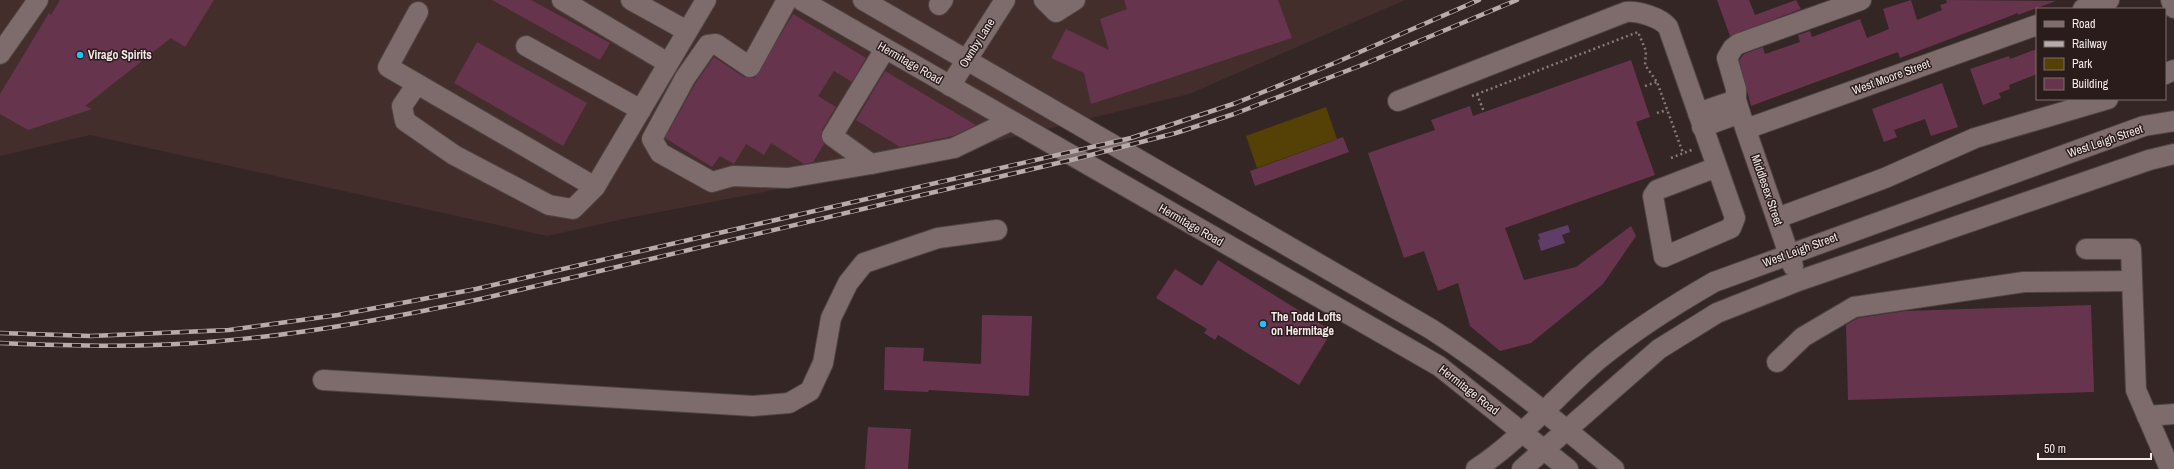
<svg xmlns="http://www.w3.org/2000/svg" width="2174" height="469" viewBox="0 0 2174 469" font-family="'Archivo Narrow',sans-serif">
<style>
.built{fill:#432e2c}
.green{fill:#554005}
.water{fill:#5f3d67}
.building{fill:#67344d}
.lines{fill:none;stroke-linecap:round;stroke-linejoin:round}
.minor-casing{stroke:#4f4443;stroke-width:22}
.path{stroke:#867a79;stroke-width:2.5;stroke-dasharray:2 3;stroke-linecap:butt}
.minor{stroke:#7d6c6b;stroke-width:20}
.rail-casing{stroke:#b7acab;stroke-width:4.5}
.rail{stroke:#2a1c1b;stroke-width:3;stroke-dasharray:9;stroke-linecap:butt}
.poi-dot{fill:#15cafb;stroke:#2a1c1b;stroke-width:1.5}
.labels{text-anchor:middle;stroke-width:3;stroke-linejoin:round;paint-order:stroke}
.street-label{font-size:12px;fill:#f4eae9;stroke:#2a1c1b}
.poi-label{font-size:12px;font-weight:bold;fill:#f4eae9;stroke:#2a1c1b;text-anchor:start}
</style>
<rect width="100%" height="100%" fill="#342625"/>
<polygon class="built" points="0,0 1405,0 1189,94 879,170 628,218 547,236 90,135 0,156"/>
<polygon class="green" points="1326,107 1337,139 1257,168 1246,136"/>
<polygon class="water" points="1568,225 1570,232 1562,235 1565,243 1541,251 1538,240 1540,239 1538,234"/>
<g class="building">
<polygon points="60,0 214,0 185,47 171,38 85,106 92,109 28,130 0,114 0,94 49,13 51,15"/>
<polygon points="492,0 531,0 610,43 600,60"/>
<polygon points="1124,0 1278,0 1292,38 1091,104 1084,73 1051,58 1066,29 1109,50 1100,19 1127,9"/>
<polygon points="1717,0 1749,0 1755,15 1796,0 1801,9 1730,36"/>
<polygon points="1911,0 1917,20 1942,10 1940,5 1947,3 1946,0 2056,1 2018,15 2018,13 1900,58 1898,52 1751,106 1739,60 1744,54 1763,47 1765,54 1800,42 1798,35 1810,31 1812,37 1860,19 1867,38 1889,29 1883,9"/>
<polygon points="793,14 866,58 852,82 834,71 818,96 836,107 822,130 821,136 824,144 813,162 804,164 771,143 764,155 746,144 734,164 720,156 712,167 665,138 695,84 714,57 744,77 755,78"/>
<polygon points="477,42 587,103 563,146 454,83"/>
<polygon points="2037,49 2037,74 2009,85 2010,89 1999,93 2001,98 1983,105 1970,69 2009,56 2010,59"/>
<polygon points="1631,60 1650,117 1636,122 1655,175 1505,228 1524,280 1576,267 1631,226 1636,236 1603,284 1584,300 1531,343 1500,351 1470,326 1458,283 1438,291 1424,251 1404,258 1368,153 1435,130 1431,120 1470,106 1473,116"/>
<polygon points="885,71 976,125 953,136 900,147 856,120"/>
<polygon points="1942,83 1958,127 1931,136 1925,119 1894,130 1897,137 1884,142 1872,109"/>
<polygon points="1343,137 1349,152 1255,186 1250,171"/>
<polygon points="1218,260 1332,331 1299,385 1218,335 1215,340 1204,333 1207,329 1156,298 1175,269 1202,286"/>
<polygon points="2091,305 2094,392 1848,400 1846,325 1858,318 1905,311"/>
<polygon points="982,315 1032,316 1029,396 929,390 928,392 884,390 885,347 924,348 923,361 981,364"/>
<polygon points="868,427 911,429 908,469 865,469"/>
</g>
<g class="lines">
<g class="minor-casing">
<g id="minor">
<polyline points="562,0 668,63"/>
<polyline points="631,0 687,31"/>
<polyline points="787,0 750,67 716,44 708,45 685,78 652,139 660,153 712,182 733,176 788,178 871,164"/>
<polyline points="801,0 1439,366 1568,469"/>
<path d="M863,0l568,329c65,42 124,91 183,140"/>
<polyline points="1044,0 1056,12 1075,0"/>
<polyline points="2171,0 2174,8"/>
<polyline points="939,5 943,0"/>
<polyline points="2083,9 2109,0"/>
<polyline points="418,12 388,67 595,187 706,0"/>
<polyline points="526,46 641,110"/>
<polyline points="885,49 832,136 871,164 954,148 1010,121"/>
<polyline points="0,54 38,0"/>
<polyline points="2165,74 2174,70"/>
<polyline points="417,84 402,106 405,121 454,155 549,205 573,209 595,187"/>
<polyline points="950,86 1005,0"/>
<path d="M1398,101l228,-89c12,-1 34,5 42,15l67,191 -4,10 -67,29 -11,-61 4,-6 60,-23"/>
<polyline points="1698,113 1736,100"/>
<polyline points="1702,127 1740,113"/>
<polyline points="1746,129 2037,25"/>
<polyline points="1777,218 1885,178 1975,138 2108,99"/>
<polyline points="2086,249 2131,249 2136,390 2170,469"/>
<polyline points="1793,266 1740,113 1736,100 1736,89 1727,58 1733,48 1738,44 1861,0"/>
<polyline points="1777,362 1803,337 1854,307 2024,282 2131,281"/>
<polyline points="323,380 753,406 789,403 810,391 823,363 831,318 848,283 864,263 938,238 997,230"/>
<polyline points="2147,416 2174,414"/>
<path d="M1476,469c46,-30 81,-74 122,-109 36,-30 76,-55 116,-78l430,-156 30,-5"/>
<polyline points="1522,469 1659,349 1717,313 1798,281 2149,160 2174,154"/>
</g>
</g>
<g class="path">
<polyline points="1645,86 1657,82"/>
<polyline points="1477,94 1484,112"/>
<polyline points="1472,96 1638,32 1646,51 1645,65 1657,82 1683,153"/>
<polyline points="1657,113 1667,110"/>
<polyline points="1671,158 1694,149"/>
</g>
<use href="#minor" class="minor"/>
<g class="rail-casing">
<g id="rail">
<polyline points="0,333 91,336 229,330 338,315 476,289 1131,138 1236,103 1337,62 1479,0"/>
<path d="M0,343c73,3 147,5 220,-2 89,-7 178,-24 265,-43l590,-139 101,-26 58,-19 128,-49 155,-65"/>
</g>
</g>
<use href="#rail" class="rail"/>
</g>
<g class="poi-dot">
<circle cx="80" cy="55" r="4"/>
<circle cx="1263" cy="324" r="4"/>
</g>
<g class="labels">
<g class="street-label">
<text transform="translate(977 43) rotate(-58)" y="4">Ownby Lane</text>
<text transform="translate(910 63) rotate(30)" y="4">Hermitage Road</text>
<text transform="translate(1891 77) rotate(-20)" y="4">West Moore Street</text>
<text transform="translate(2105 141) rotate(-19)" y="4">West Leigh Street</text>
<text transform="translate(1767 190) rotate(71)" y="4">Middlesex Street</text>
<text transform="translate(1191 225) rotate(30)" y="4">Hermitage Road</text>
<text transform="translate(1800 250) rotate(-20)" y="4">West Leigh Street</text>
<text transform="translate(1469 390) rotate(38)" y="4">Hermitage Road</text>
</g>
<g class="poi-label">
<text x="88" y="59">Virago Spirits</text>
<text x="1271" y="321">The Todd Lofts<tspan x="1271" dy="14">on Hermitage</tspan></text>
</g>
</g>
<rect x="2036" y="8" width="130" height="92" fill="#2a1c1b" stroke="#7b6e6d"/>
<rect x="2044" y="21" width="20" height="6" fill="#7d6c6b" stroke="#7b6e6d"/>
<text x="2072" y="28" font-size="12" fill="#f4eae9">Road</text>
<rect x="2044" y="41" width="20" height="6" fill="#b7acab" stroke="#7b6e6d"/>
<text x="2072" y="48" font-size="12" fill="#f4eae9">Railway</text>
<rect x="2044" y="58" width="20" height="12" fill="#554005" stroke="#7b6e6d"/>
<text x="2072" y="68" font-size="12" fill="#f4eae9">Park</text>
<rect x="2044" y="78" width="20" height="12" fill="#67344d" stroke="#7b6e6d"/>
<text x="2072" y="88" font-size="12" fill="#f4eae9">Building</text>
<path d="M2038 453v6h113v-6" fill="none" stroke="#f4eae9" stroke-width="2"/>
<text x="2044" y="453" font-size="12" fill="#f4eae9" stroke="#2a1c1b" stroke-width="3" paint-order="stroke">50 m</text>
</svg>
